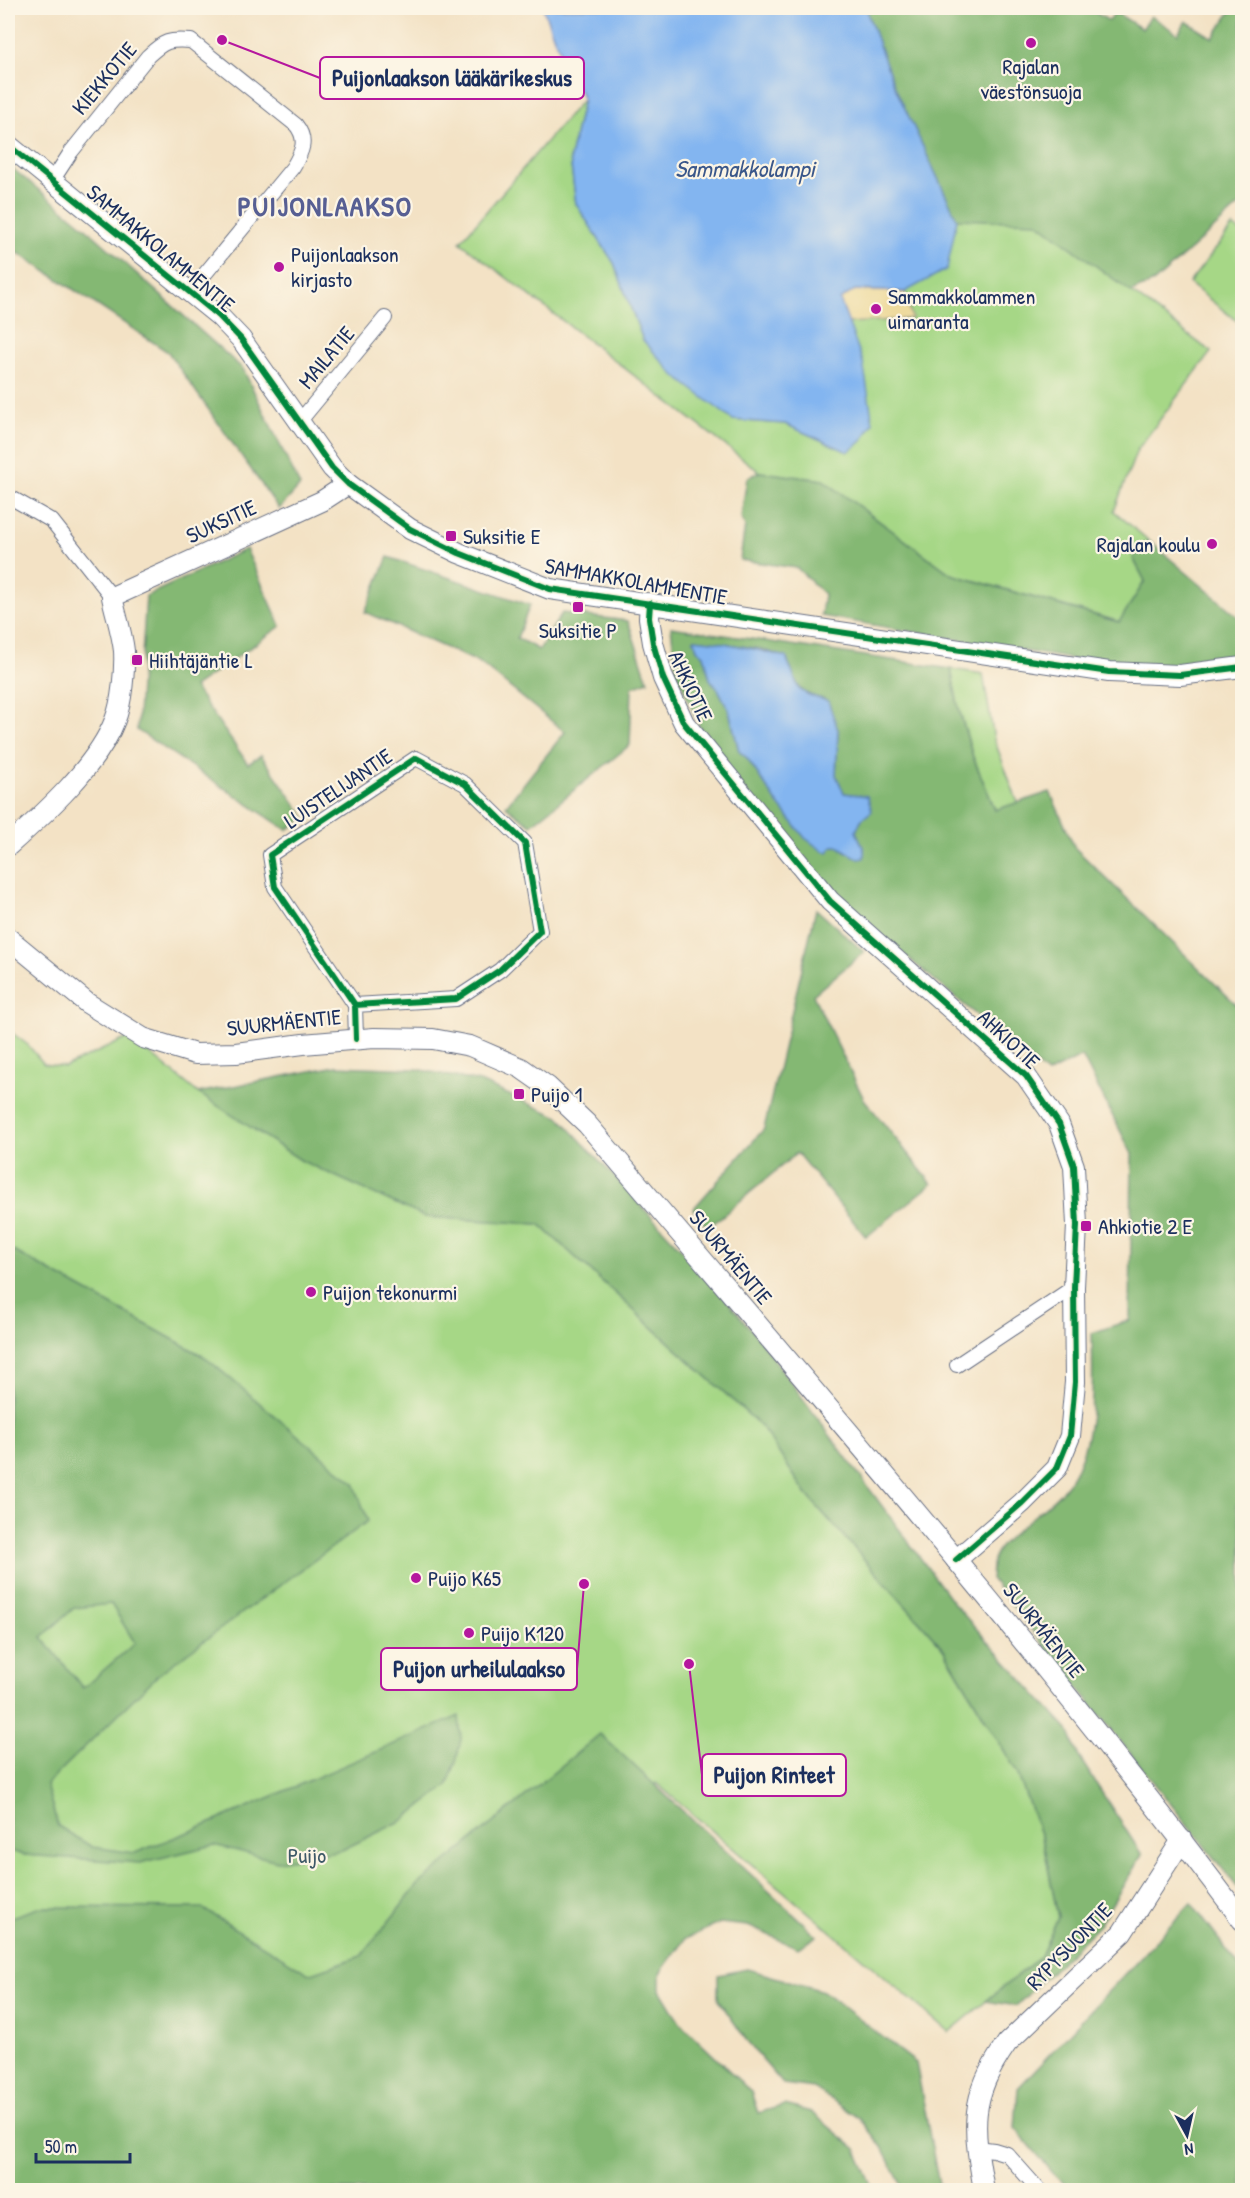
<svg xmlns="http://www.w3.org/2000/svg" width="1250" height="2198" viewBox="0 0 1250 2198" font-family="'Patrick Hand',sans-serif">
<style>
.green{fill:#a6d786;stroke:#608372;stroke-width:1.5}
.forest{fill:#84b873;stroke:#507468;stroke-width:1.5;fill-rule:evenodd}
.sand{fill:#eeda9e;stroke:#84847e;stroke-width:1.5}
.water{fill:#83b5f0;stroke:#4f72a7;stroke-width:1.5}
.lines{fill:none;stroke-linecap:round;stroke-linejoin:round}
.street-casing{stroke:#676e82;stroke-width:16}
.secondary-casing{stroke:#676e82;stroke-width:22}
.street{stroke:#fff;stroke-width:14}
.secondary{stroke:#fff;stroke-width:20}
.cycleway-casing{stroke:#fcf5e5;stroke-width:10}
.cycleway{stroke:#00873e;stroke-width:6}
.poi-dot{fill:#b5179e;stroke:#fcf5e5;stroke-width:2}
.labels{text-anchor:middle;stroke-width:4.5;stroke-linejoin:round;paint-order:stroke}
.poi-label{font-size:22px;fill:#1b2f5e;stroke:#fcf5e5;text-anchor:start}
.street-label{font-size:22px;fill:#1b2f5e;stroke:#fcf5e5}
.park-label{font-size:22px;fill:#3e5968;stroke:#fcf5e5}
.water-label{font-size:24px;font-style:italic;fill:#3a578a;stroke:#fcf5e5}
.district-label{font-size:28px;font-weight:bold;letter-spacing:1.5px;fill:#575f93;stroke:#fcf5e5}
.leader{fill:none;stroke:#b5179e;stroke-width:2}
.callout-dot{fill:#b5179e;stroke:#fcf5e5;stroke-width:2}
.callout{fill:#fcf5e5;stroke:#b5179e;stroke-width:2}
.callout-label{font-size:24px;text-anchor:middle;font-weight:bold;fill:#1b2f5e}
</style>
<rect width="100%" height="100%" fill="#fcf5e5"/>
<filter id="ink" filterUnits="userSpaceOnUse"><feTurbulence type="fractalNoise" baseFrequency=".0167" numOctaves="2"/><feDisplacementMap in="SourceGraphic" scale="12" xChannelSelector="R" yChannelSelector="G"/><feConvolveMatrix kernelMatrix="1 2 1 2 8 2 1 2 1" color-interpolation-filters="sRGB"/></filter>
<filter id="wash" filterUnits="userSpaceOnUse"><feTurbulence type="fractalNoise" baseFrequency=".008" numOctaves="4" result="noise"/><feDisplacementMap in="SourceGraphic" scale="24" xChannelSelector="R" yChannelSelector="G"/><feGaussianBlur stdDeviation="1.35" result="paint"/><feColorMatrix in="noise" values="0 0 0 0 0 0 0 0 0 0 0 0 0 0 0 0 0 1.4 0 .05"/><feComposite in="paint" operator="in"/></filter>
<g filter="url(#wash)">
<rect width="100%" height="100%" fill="#f3e2c5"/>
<g class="green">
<polygon points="868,15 1038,222 1211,352 1137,450 1114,511 1148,540 1133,558 1145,581 1120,622 951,574 823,480 760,472 460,242 583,99 570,158 576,204 614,263 643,340 732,420 785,424 848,452 863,362 839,300"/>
<polygon points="1233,226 1242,233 1242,325 1189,283"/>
<polygon points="951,669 983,674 994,739 1018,803 996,811 973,757 958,706"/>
<polygon points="8,1030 28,1045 44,1064 65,1067 130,1037 198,1093 425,1217 539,1224 761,1426 807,1495 943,1648 1017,1772 1043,1842 1058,1917 1041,1956 949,2032 656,1783 497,2190 8,2190 8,1265 205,1357 8,1248"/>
</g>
<g class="forest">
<polygon points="867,8 1088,8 1109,21 1115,12 1142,29 1151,16 1178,34 1186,21 1213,38 1233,8 1242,8 1242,205 1239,206 1154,282 1131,292 1037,222 957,219 893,83 868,15"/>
<polygon points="8,165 79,222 243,369 300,486 279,509 168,352 17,252 8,266"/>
<polygon points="760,472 823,480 951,574 1119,622 1145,581 1133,558 1148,540 1242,620 1242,658 1206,666 1124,668 821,616 824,594 797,568 740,560 745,526 741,517 747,478"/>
<polygon points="246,549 281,626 194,687 248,764 261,755 305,817 287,830 137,730 146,596"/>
<polygon points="388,557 530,605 517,638 539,650 562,613 628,621 648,681 632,687 630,745 531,825 506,806 565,732 480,663 365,612"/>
<path d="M671,627l280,42 7,37 15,51 22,53 55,-18 25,56 167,162v481l-5,15 5,25v362l-251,-314c1,-6 0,-16 3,-22 11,-24 55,-48 72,-71 31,-41 27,-104 26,-153l38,-13 2,-166 -50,-98 -35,18 -220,-184 -120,-145 -31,-75zM694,639l67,10 25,8c12,25 7,36 38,42l14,31 -2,46 8,17 9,2 8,25 -5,11 8,19 -18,2 -8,-7 -5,1 -43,-29 -14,-16 -29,-43 -8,-7 -10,-41 -11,-21 -8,-10 -6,-24 -7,-6z"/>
<polygon points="816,909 864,952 813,995 864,1099 932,1184 866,1237 797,1153 708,1228 693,1209 764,1129"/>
<polygon points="336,1066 417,1069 480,1082 559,1117 710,1280 759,1339 955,1605 1068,1730 1079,1757 1142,1855 1099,1925 1016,2006 986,2001 1041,1956 1058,1917 1043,1842 1017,1772 943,1648 807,1495 761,1426 539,1224 425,1217 302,1161 198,1093"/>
<path d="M8,1248l197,109 149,126 14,38 -208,152 -114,112 12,41 34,21 43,6 64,-25 260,-112 2,23 -5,23 -9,24 -44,34 -61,30 -64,11 -64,-16 -74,18 -116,-8 -16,-5zM111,1604l24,39 -52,45 -41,-51 32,-29z"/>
<polygon points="600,1734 817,1936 798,1948 748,1926 720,1923 685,1939 660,1973 660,1990 680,2023 751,2092 758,2113 785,2105 811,2112 856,2149 874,2190 8,2190 8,1918 41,1907 202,1908 309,1974 361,1956 418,1885"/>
<polygon points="1191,1903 1242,1970 1242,2190 1071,2190 1052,2172 1015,2128 1018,2088"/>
<polygon points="747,1969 823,1991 916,2063 940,2190 904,2190 882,2147 859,2118 814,2088 783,2084 749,2044 718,1999 718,1975"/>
</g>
<polygon class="sand" points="855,290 905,292 912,319 848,323 839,300"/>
<g class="water">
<polygon points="543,8 867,8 868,15 893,83 957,219 947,269 905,292 855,290 840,300 863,362 873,423 861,442 848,452 785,424 733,420 675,376 643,340 614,263 576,204 570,158 583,99 554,38"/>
<path d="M694,639c31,3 62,10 92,18l13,32 9,6 20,6 10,29 -2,45 8,18 23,3 5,15 -11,9 -5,11 8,19v8l-5,1 -21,-13h-5l-5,6 -5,-1 -18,-13 -29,-37 -29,-43 -8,-7 -10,-41 -11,-21 -8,-10 -6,-24 -7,-6z"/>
</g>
</g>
<g filter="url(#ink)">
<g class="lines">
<g class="street-casing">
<g id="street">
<path d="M52,181l19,-29 77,-96c16,-15 21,-17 43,-15l105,84c12,15 6,27 -3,42l-103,125"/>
<polyline points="299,422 385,318"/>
<polyline points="8,496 52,521 112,597"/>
<polyline points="355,1005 275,887 270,855 416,758 465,784 525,843 540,931 500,970 456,999 355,1005 356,1039"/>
<polyline points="957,1365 1074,1287"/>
<polyline points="977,2148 994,2150 1007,2154 1039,2190"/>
</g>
</g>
<g class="secondary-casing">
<g id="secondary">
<polyline points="8,145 219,316 241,339 332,468 348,484 410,529 459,553 550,589 1109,672 1180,675 1242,667"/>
<polyline points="650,603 649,618 653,643 663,678 684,723 830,901 1026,1076 1059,1124 1074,1166 1077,1225 1074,1287 1075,1382 1070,1436 1057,1468 1022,1503 956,1560"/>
<path d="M8,846c36,-32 90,-81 107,-126 7,-17 10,-51 9,-69 -2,-18 -8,-36 -12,-54l210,-96 26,-17"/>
<path d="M8,938l79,65 56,35 52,16 41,-1 67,-9 71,-6 59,1 37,7 51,22 27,19 39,37c222,262 449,521 655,796"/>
<path d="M984,2190c-11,-63 -16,-91 23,-147l115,-110 60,-93"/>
</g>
</g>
<use href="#street" class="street"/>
<use href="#secondary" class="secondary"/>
<g class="cycleway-casing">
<g id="cycleway">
<polyline points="8,145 219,316 241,339 332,468 348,484 410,529 459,553 550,589 1109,672 1180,675 1242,667"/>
<polyline points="650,603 649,618 653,643 663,678 684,723 830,901 1026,1076 1059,1124 1074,1166 1077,1225 1074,1287 1075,1382 1070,1436 1057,1468 1022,1503 956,1560"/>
<polyline points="355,1005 275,887 270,855 416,758 465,784 525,843 540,931 500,970 456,999 355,1005 356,1039"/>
</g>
</g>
<use href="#cycleway" class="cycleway"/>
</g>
</g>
<g class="poi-dot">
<circle cx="1031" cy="43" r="6"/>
<circle cx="279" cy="267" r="6"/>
<circle cx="876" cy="309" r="6"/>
<rect x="445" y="530" width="12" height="12" rx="3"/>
<circle cx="1212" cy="544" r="6"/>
<rect x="572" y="601" width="12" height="12" rx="3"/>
<rect x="131" y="654" width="12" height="12" rx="3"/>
<rect x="513" y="1088" width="12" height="12" rx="3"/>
<rect x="1080" y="1220" width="12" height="12" rx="3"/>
<circle cx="311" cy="1292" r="6"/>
<circle cx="416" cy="1578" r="6"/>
<circle cx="469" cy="1633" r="6"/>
</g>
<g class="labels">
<g class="poi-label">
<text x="1031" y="74" text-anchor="middle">Rajalan<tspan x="1031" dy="25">väestönsuoja</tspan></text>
<text x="291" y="262">Puijonlaakson<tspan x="291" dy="25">kirjasto</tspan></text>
<text x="888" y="304">Sammakkolammen<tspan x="888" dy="25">uimaranta</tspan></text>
<text x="463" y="544">Suksitie E</text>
<text x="1200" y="552" text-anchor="end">Rajalan koulu</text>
<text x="578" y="638" text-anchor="middle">Suksitie P</text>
<text x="149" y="668">Hiihtäjäntie L</text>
<text x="531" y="1102">Puijo 1</text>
<text x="1098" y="1234">Ahkiotie 2 E</text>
<text x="323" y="1300">Puijon tekonurmi</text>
<text x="428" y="1586">Puijo K65</text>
<text x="481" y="1641">Puijo K120</text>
</g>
<g class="street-label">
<text transform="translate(104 78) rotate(-50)" y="8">KIEKKOTIE</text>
<text transform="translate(161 248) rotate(40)" y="8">SAMMAKKOLAMMENTIE</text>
<text transform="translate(326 357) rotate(-50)" y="8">MAILATIE</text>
<text transform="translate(221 521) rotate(-25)" y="8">SUKSITIE</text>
<text transform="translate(636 581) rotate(10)" y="8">SAMMAKKOLAMMENTIE</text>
<text transform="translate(691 686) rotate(65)" y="8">AHKIOTIE</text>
<text transform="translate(338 788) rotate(-34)" y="8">LUISTELIJANTIE</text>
<text transform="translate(284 1022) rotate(-6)" y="8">SUURMÄENTIE</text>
<text transform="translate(1009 1039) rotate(43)" y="8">AHKIOTIE</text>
<text transform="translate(731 1257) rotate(50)" y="8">SUURMÄENTIE</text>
<text transform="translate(1044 1630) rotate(51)" y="8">SUURMÄENTIE</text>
<text transform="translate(1069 1946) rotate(-46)" y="8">RYPYSUONTIE</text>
</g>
<g class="park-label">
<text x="307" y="1863">Puijo</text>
</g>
<g class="water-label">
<text x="745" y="177">Sammakkolampi</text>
</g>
<g class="district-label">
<text x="325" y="216">PUIJONLAAKSO</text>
</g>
</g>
<path class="leader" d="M222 40L320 78M584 1584L577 1669M689 1664L702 1775"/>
<g class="callout-dot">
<circle cx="222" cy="40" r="6"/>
<circle cx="584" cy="1584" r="6"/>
<circle cx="689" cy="1664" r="6"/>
</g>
<g class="callout">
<rect x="320" y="57" width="264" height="42" rx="6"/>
<rect x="381" y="1648" width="196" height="42" rx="6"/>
<rect x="702" y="1754" width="144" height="42" rx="6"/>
</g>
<g class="callout-label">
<text x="452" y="86">Puijonlaakson lääkärikeskus</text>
<text x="479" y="1677">Puijon urheilulaakso</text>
<text x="774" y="1783">Puijon Rinteet</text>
</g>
<rect width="1250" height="2198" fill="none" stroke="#fcf5e5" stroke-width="30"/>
<g transform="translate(1187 2135) rotate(172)" stroke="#fcf5e5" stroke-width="4.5" paint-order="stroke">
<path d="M0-4.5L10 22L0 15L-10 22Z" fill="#1b2f5e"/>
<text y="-9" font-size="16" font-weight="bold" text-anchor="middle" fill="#1b2f5e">N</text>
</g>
<path d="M36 2153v9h94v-9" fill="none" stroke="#1b2f5e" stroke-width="3"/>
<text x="45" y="2153" font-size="18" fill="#1b2f5e" stroke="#fcf5e5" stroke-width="4.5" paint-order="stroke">50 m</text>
</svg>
